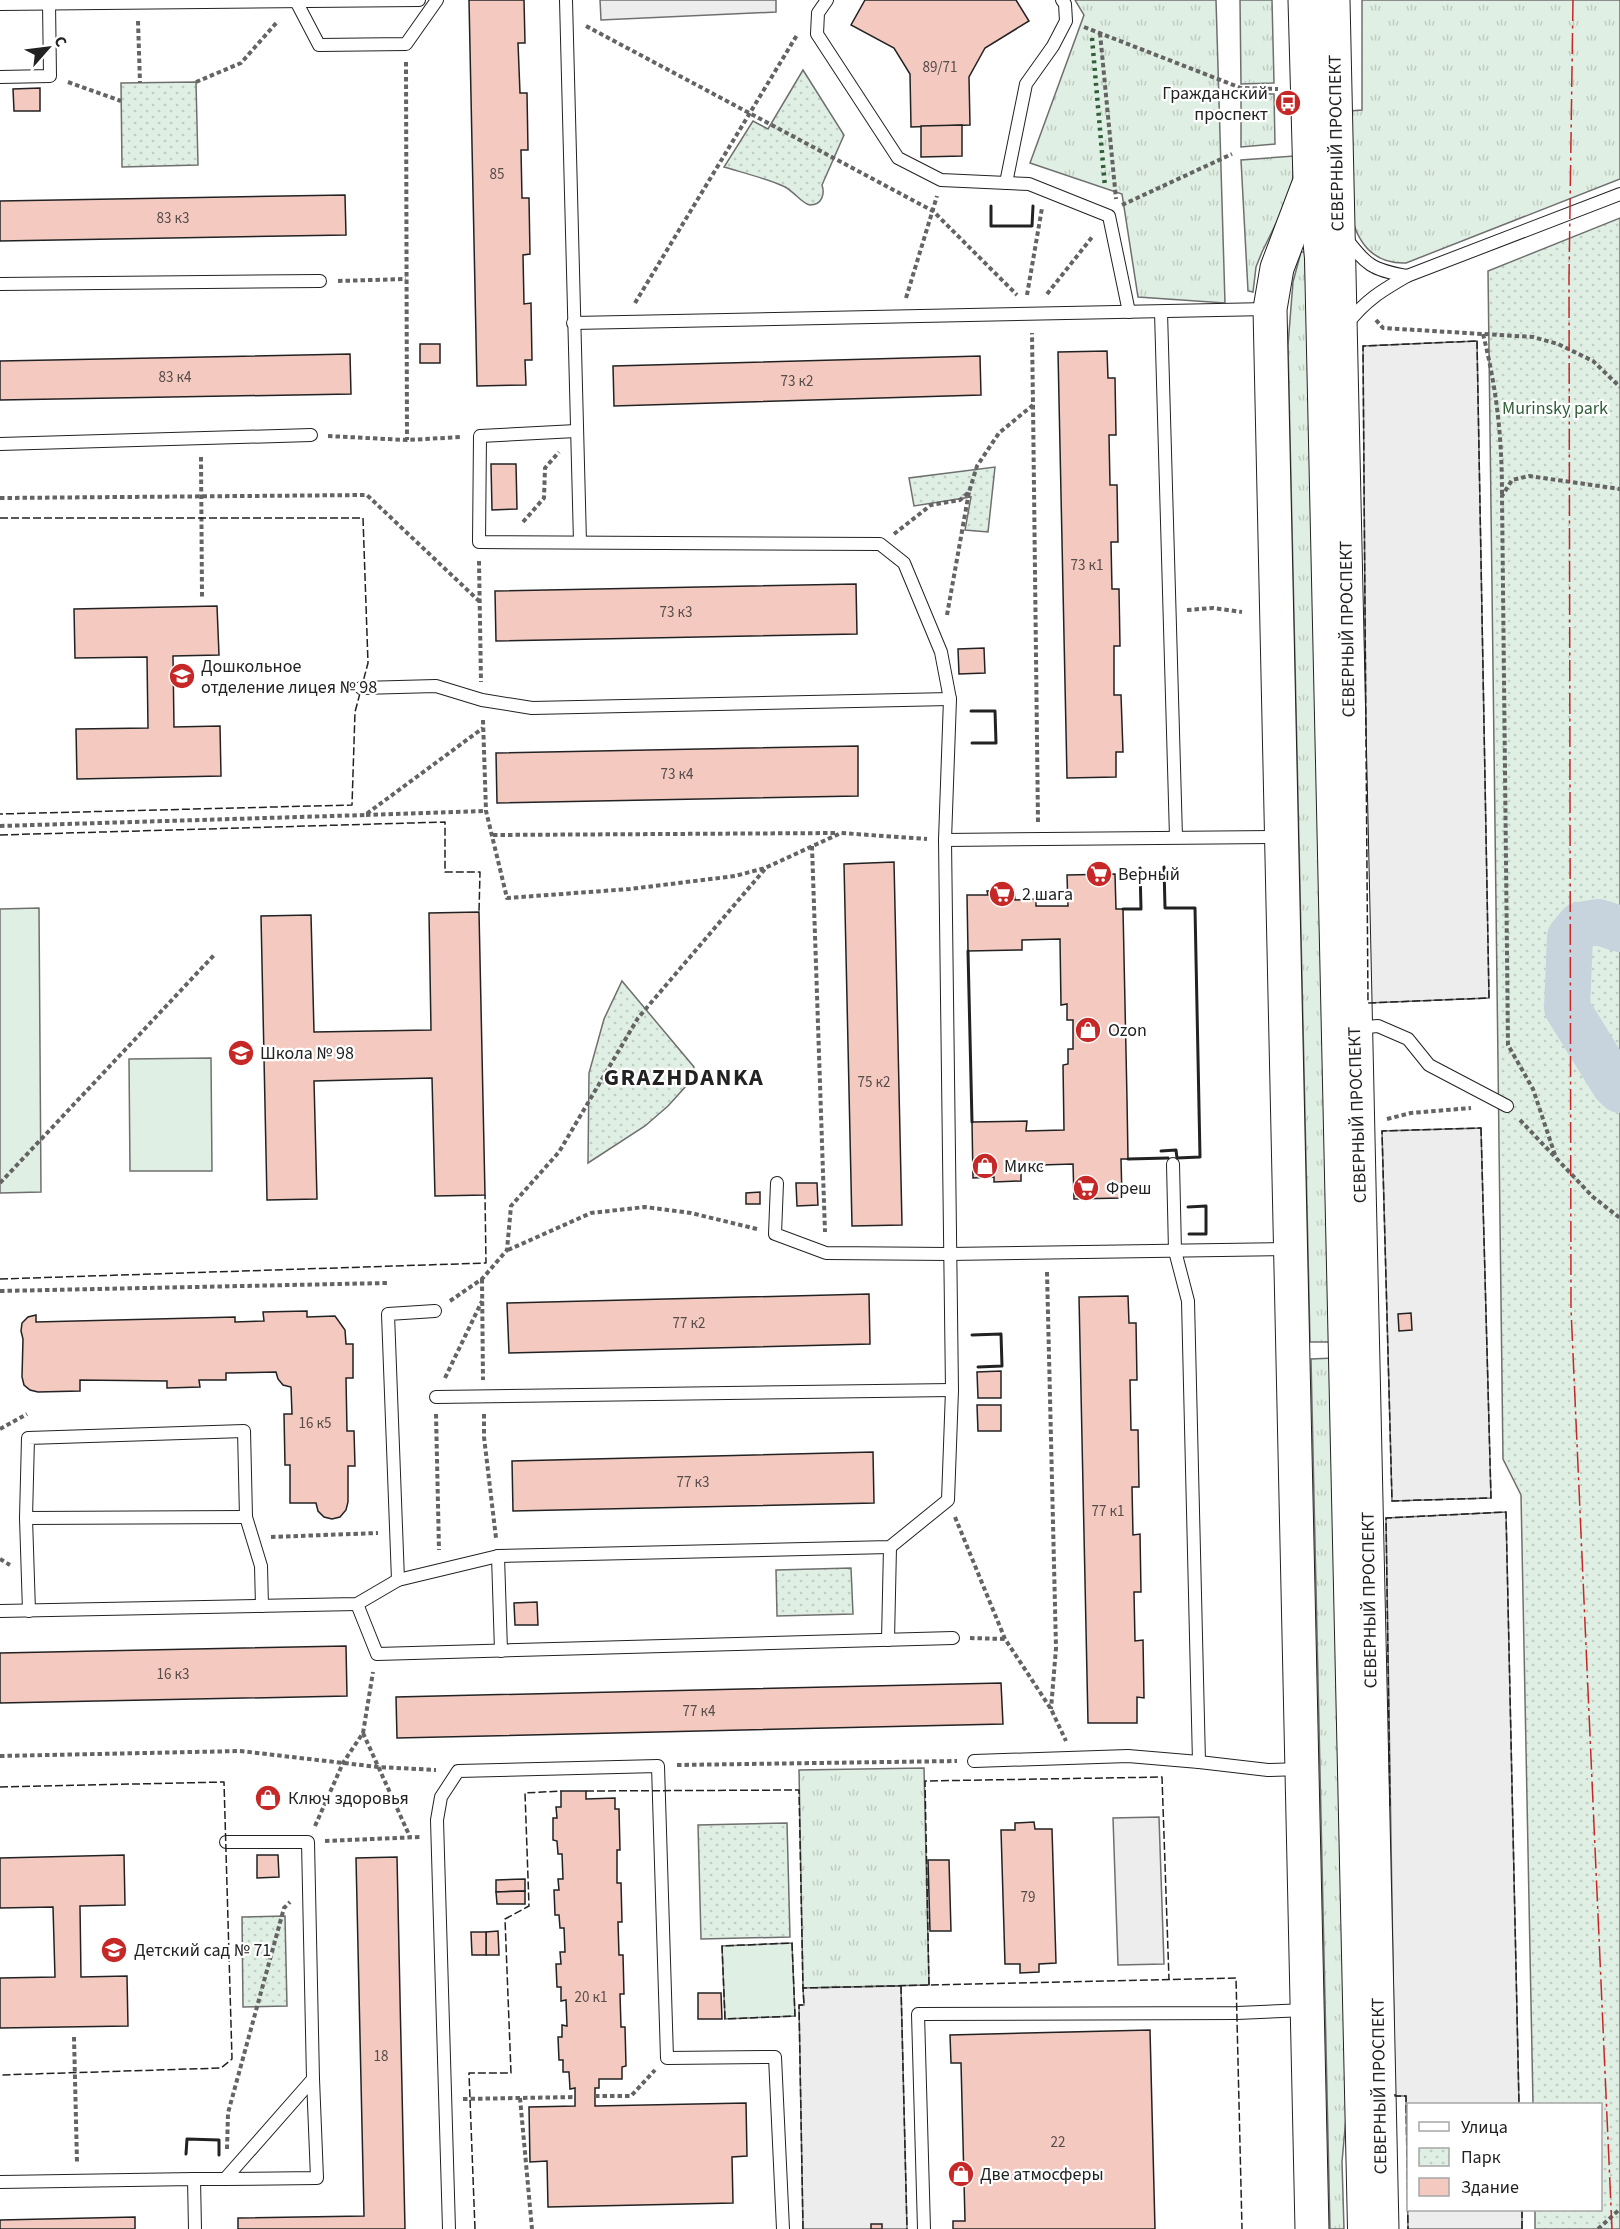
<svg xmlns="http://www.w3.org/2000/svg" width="1620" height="2229" viewBox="0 0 1620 2229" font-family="'Source Sans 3',sans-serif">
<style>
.grass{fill:url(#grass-tufts);stroke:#6f6f6f;stroke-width:1.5}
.park{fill:url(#park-dots);stroke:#6f6f6f;stroke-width:1.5}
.pitch{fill:#e0efe3;stroke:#6f6f6f;stroke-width:1.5}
.parking{fill:#ededed;stroke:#6f6f6f;stroke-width:1.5}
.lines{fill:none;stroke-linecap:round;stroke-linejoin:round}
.river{stroke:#c7d3dd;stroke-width:46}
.building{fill:#f3c9c0;stroke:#222;stroke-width:1.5}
.lane-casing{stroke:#222;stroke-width:14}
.street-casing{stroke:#222;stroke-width:26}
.secondary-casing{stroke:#222;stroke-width:35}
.path{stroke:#646464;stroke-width:4;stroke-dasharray:4.5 3;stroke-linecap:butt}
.lane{stroke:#fff;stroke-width:12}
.street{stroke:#fff;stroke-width:24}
.secondary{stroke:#fff;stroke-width:33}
.hedge{stroke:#2f5e38;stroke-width:4.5;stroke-dasharray:3 4.5;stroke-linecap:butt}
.fence{stroke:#222;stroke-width:1.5;stroke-dasharray:8 3;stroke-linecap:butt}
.wall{stroke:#222;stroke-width:3}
.power{stroke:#c62828;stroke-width:1.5;stroke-dasharray:21 4.5 3 4.5;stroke-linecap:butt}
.labels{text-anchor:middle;stroke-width:4.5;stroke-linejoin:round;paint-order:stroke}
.number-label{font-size:15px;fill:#564c4a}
.poi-label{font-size:18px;fill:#222;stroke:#fff;text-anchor:start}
.street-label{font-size:18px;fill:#222;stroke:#fff}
.park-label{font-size:18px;fill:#2f5e38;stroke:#fff}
.district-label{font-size:24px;font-weight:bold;letter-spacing:1.5px;fill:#222;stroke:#fff}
</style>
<defs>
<pattern id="grass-tufts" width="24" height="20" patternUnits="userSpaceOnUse" patternTransform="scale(1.5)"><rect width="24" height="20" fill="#e0efe3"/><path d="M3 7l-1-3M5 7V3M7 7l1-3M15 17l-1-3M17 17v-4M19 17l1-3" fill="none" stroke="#c0cdc2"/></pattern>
<pattern id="park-dots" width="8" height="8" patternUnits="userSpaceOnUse" patternTransform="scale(1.5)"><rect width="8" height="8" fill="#e0efe3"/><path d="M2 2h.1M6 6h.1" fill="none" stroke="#c0cdc2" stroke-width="1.8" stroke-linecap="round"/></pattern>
</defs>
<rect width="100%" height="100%" fill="#fff"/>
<g class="grass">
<polygon points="1075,0 1216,0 1225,303 1138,297 1122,194 1030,163 1084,15"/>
<polygon points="1240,0 1272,0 1274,83 1241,84"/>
<path d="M1362,0h258v179l-214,84c-29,1 -45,-15 -53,-41l-3,-111 12,-1z"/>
<polygon points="1241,93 1274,94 1275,144 1241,147"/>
<polygon points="1294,156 1292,191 1262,252 1256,267 1253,292 1248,291 1241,160"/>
<polygon points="1301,252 1305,252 1333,1342 1310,1342 1288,345 1293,282"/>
<polygon points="1334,1358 1350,2073 1342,2162 1344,2229 1330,2229 1311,1359"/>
<polygon points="924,1768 929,1985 803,1988 799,1770"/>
</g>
<g class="park">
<path d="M803,70l41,65 -22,50c3,9 0,20 -12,20 -8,-1 -17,-15 -27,-19 -18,-8 -39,-13 -59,-19l29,-46 15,8z"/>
<polygon points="196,82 198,165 122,167 121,83"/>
<polygon points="1620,218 1620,2229 1535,2229 1535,2210 1600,2210 1600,2104 1533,2104 1521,1495 1503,1459 1488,271"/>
<polygon points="995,467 988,532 965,530 971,497 914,506 909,478"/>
<polygon points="622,981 694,1067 687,1085 668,1106 645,1126 588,1163 589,1073 604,1019"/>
<polygon points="851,1568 853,1614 777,1616 776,1570"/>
<polygon points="787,1823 790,1937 701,1939 698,1825"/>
<polygon points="285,1916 287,2006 243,2007 242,1917"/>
</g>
<g class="pitch">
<polygon points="39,908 41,1192 0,1193 0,909"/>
<polygon points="211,1058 212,1171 130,1171 129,1059"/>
<polygon points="792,1943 795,2016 725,2019 722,1946"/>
</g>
<g class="parking">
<polygon points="600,0 776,0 776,12 601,20"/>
<polygon points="1477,341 1489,998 1368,1003 1363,346"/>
<polygon points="1481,1128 1491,1498 1392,1501 1382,1131"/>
<polygon points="1506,1512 1519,2104 1408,2104 1408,2210 1522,2210 1522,2229 1408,2229 1406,2096 1395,2096 1386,1518"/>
<polygon points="1159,1817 1164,1964 1118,1965 1113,1818"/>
<polygon points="901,1986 907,2229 803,2229 799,2005 804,2005 803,1988"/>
</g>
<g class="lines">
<polyline class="river" points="1620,929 1598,922 1580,925 1570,937 1567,1008 1614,1084 1620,1090"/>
</g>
<g class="building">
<polygon points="469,0 524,0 525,43 518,43 520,93 527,93 528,150 521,150 522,198 529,198 530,254 523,255 524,304 531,303 532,360 525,360 526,385 477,386"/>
<polygon points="865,0 1016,0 1029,21 985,48 969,77 970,125 911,127 910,74 894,48 851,25"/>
<polygon points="40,88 40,111 14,111 13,89"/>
<polygon points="962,125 962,156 921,157 921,126"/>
<polygon points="345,195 346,235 0,241 0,201"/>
<rect x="420" y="344" width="20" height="19"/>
<polygon points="1107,351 1108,378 1115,378 1116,435 1109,435 1110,485 1117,485 1118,542 1111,542 1112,589 1119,589 1120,646 1114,646 1114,695 1121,695 1123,752 1116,752 1116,777 1067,778 1058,352"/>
<polygon points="350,354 351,394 0,400 0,361"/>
<polygon points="980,356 981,395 614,406 613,366"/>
<polygon points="491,464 516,464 517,509 492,510"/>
<polygon points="856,584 857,634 496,641 495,591"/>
<polygon points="217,606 219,655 173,656 174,727 220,726 221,776 77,779 76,729 148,728 147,657 75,658 74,609"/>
<polygon points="984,648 985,673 959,674 958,649"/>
<polygon points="858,746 858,796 497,803 496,753"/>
<polygon points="894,862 902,1225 852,1226 844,864"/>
<polygon points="1115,874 1116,909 1123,909 1127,1099 1128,1159 1121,1159 1122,1198 1074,1199 1073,1164 1041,1165 1042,1171 1021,1171 1021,1181 994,1182 994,1177 973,1178 972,1122 1027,1121 1026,1131 1064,1130 1063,1065 1068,1064 1068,1049 1073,1049 1073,1020 1067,1020 1067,1004 1061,1005 1060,939 1022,940 1022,950 968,951 967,895 988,895 987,891 1014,890 1015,900 1036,899 1036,906 1068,906 1067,875"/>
<polygon points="479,912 485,1195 435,1196 432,1078 314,1081 317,1199 267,1200 261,916 311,915 314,1032 431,1030 429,913"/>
<polygon points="796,1183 817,1183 818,1205 797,1206"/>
<polygon points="760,1192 760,1204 746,1204 746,1193"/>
<polygon points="869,1294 870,1344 509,1353 507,1303"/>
<polygon points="1128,1296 1129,1323 1136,1323 1137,1380 1130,1380 1131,1430 1138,1430 1139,1487 1132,1487 1133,1535 1140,1534 1141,1592 1134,1592 1135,1641 1143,1640 1144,1698 1137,1697 1137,1723 1088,1723 1079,1297"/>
<polygon points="307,1311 307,1317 335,1316 345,1330 346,1344 353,1344 353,1378 346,1378 347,1431 354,1431 355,1466 348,1466 348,1502 346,1510 340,1517 332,1519 324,1517 318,1511 316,1503 290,1503 290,1465 285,1465 284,1414 292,1414 291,1387 283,1385 278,1379 276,1372 226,1373 226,1380 199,1380 200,1387 167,1388 167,1381 80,1380 80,1391 38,1392 30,1390 24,1385 22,1377 23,1339 21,1331 22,1323 28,1317 36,1315 36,1322 235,1317 235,1322 264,1321 263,1312"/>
<polygon points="1411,1313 1412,1330 1399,1331 1398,1314"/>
<polygon points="1001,1371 1001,1398 978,1398 977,1372"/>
<polygon points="977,1405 1001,1405 1001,1431 978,1431"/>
<polygon points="873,1452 874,1503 513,1511 512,1461"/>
<polygon points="537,1602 538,1625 515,1625 514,1603"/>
<polygon points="346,1646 347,1696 0,1703 0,1653"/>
<polygon points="1001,1683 1003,1724 397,1738 396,1697"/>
<polygon points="561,1791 586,1791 586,1799 615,1798 615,1809 619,1809 620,1850 617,1850 617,1883 621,1883 622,1922 618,1922 619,1955 623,1955 624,1994 620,1994 621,2027 625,2027 626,2066 622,2067 622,2079 599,2079 599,2088 595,2088 595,2106 746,2103 747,2156 732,2157 733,2203 548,2207 547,2161 530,2162 529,2107 575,2106 575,2088 570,2089 569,2072 563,2072 563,2060 559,2060 558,2037 562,2037 562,2025 567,2026 566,2000 561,2001 561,1987 557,1987 556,1964 561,1964 560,1952 565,1952 564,1928 560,1928 559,1915 555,1915 554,1890 559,1890 558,1879 563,1879 562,1854 558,1854 557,1841 553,1840 553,1818 557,1818 556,1807 561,1807"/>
<circle cx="268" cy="1799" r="7"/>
<polygon points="1034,1822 1035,1829 1052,1829 1056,1963 1039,1964 1039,1972 1020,1973 1020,1964 1005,1964 1001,1830 1015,1830 1015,1823"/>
<polygon points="124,1855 125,1905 80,1906 81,1977 127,1976 128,2026 0,2028 0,1978 55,1977 53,1907 0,1908 0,1858"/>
<polygon points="257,1855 278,1855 279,1877 257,1878"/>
<polygon points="397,1857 405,2229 238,2229 238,2218 364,2216 356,1858"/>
<polygon points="928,1860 949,1860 951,1931 930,1931"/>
<polygon points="525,1879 525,1891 496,1892 496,1880"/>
<polygon points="525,1891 525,1904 497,1904 496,1892"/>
<polygon points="498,1931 499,1955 486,1955 486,1932"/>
<polygon points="471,1932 486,1932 486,1955 472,1955"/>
<polygon points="698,1993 721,1993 722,2019 698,2019"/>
<polygon points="1150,2030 1155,2229 953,2229 953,2221 965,2221 961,2063 951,2063 950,2035"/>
<polygon points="135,2217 135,2229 0,2229 0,2220"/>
<rect x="871" y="2224" width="11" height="5"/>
</g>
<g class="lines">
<g class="lane-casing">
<g id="lane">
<polyline points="566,0 580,542"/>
<polyline points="827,0 818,13 817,34 898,158 941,180 1029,184 1109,216 1129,312"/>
<polyline points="296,1 319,45 406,44 437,0"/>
<polyline points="0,4 419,0"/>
<polyline points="0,77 50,76 49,3"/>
<polyline points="1006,183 1026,84 1053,46 1066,21 1065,4 1062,0"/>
<path d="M1345,237c21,28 27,33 62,39"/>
<polyline points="0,284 320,281"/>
<polyline points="1161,312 1176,837"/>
<polyline points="573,323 1268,309"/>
<path d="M1347,324c19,-24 34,-33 60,-48l213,-82"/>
<polyline points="0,444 311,435"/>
<polyline points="361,688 436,686 482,700 532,708 950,699"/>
<polyline points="945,840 1280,837"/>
<polyline points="1356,1028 1378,1026 1408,1039 1429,1065 1507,1106"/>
<polyline points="1173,1164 1175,1251 1188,1301 1199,1762 1268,1770 1301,1769"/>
<polyline points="777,1183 775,1234 826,1253 949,1254 1289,1249"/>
<polyline points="436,1397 952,1390"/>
<polyline points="26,1518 246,1517"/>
<polyline points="498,1556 501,1651"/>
<polyline points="398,1580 388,1314 435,1311"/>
<polyline points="357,1604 377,1654 953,1638"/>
<polyline points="0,1611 357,1604 398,1580 498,1556 890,1547 948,1500 952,1390 945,840 950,699 941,652 904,563 880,544 479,542 480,436 576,431"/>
<polyline points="29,1611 26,1518 28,1438 244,1431 246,1517 261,1566 262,1606"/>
<polyline points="888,1640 890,1547"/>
<polyline points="974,1761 1128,1756 1199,1762"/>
<polyline points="194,2179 225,2179 313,2079 308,1842 226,1842"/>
<polyline points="225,2179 317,2178 313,2079"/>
<polyline points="0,2182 194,2179 195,2229"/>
<polyline points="449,2229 437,1820 441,1797 458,1771 658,1766 667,2058 775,2057 783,2229"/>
<polyline points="924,2229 918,2014 1237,2013 1306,2010"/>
</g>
</g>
<g class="street-casing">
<polyline id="street" points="1310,186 1317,258 1360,2229"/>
</g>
<g class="secondary-casing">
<g id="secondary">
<polyline points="1305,0 1310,181 1277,268 1270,309 1312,2229"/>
<polyline points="1333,0 1382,2229"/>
</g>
</g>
<g class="path">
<polyline points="138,21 140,83"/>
<polyline points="586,26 933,211 1017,295"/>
<polyline points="1084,27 1241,88 1278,89"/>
<polyline points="1100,33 1116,199"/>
<polyline points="406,62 407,440"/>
<polyline points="68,82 121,101"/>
<polyline points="196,82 241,63 278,21"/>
<polyline points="1122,205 1232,154"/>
<polyline points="338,281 406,279"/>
<polyline points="1047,294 1093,236"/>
<polyline points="1027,295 1042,208"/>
<polyline points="906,298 937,196"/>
<polyline points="635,303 797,35"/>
<polyline points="1376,320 1383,328 1533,337 1558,344 1593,361 1620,387"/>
<path d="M1483,334c14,56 19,104 19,161"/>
<polyline points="1033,405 1038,822"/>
<polyline points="328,436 407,440 461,437"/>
<polyline points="201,457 202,597"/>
<polyline points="0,498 367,495 479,601"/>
<polyline points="523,522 544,498 545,468 559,452"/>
<polyline points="894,534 931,505 960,500 969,492 977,466 999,433 1033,405 1032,333"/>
<polyline points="479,561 481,682"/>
<polyline points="1187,610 1213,608 1242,612"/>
<polyline points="947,615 969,492"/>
<polyline points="483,720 486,811 507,898 630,889 735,876 765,868 841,833 927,839"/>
<polyline points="366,815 486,811"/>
<polyline points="0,826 365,815 483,728"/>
<polyline points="493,835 837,833"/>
<polyline points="812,846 825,1232"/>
<polyline points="1387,1119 1411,1113 1471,1108"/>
<polyline points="1520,1120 1593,1197 1620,1218"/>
<polyline points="1555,1155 1533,1089 1508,1045 1502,496 1512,480 1529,476 1620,489"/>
<polyline points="0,1183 215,954"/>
<polyline points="508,1250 591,1213 645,1207 691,1213 757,1229"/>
<polyline points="1047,1272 1056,1648 1051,1709"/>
<polyline points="482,1279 483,1380"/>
<polyline points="0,1291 387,1283"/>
<polyline points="450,1301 482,1279 507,1250 511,1206 559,1152 638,1018 765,869"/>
<polyline points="445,1378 482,1301"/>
<polyline points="436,1414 439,1550"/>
<polyline points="484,1414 484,1437 496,1538"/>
<polyline points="0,1429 27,1414"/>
<polyline points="955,1517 1005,1639 1051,1709 1066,1741"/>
<polyline points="271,1537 378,1533"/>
<polyline points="0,1559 10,1565"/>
<polyline points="970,1638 1005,1639"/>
<polyline points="363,1733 410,1837"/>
<polyline points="0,1756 240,1751 378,1767 436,1770"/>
<polyline points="677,1765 957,1761"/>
<polyline points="315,1826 343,1763 363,1733 373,1672"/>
<polyline points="325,1841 420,1837"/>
<polyline points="74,2037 77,2162"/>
<polyline points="595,2096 631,2096 655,2070"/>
<polyline points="520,2098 532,2229"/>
<polyline points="463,2099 575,2097"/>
<polyline points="227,2149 228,2113 284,1908 290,1902"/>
<polyline points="1598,2229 1620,2209"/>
</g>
<use href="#lane" class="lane"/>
<use href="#street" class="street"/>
<use href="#secondary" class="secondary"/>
<polyline class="hedge" points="1092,38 1105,187"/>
<g class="fence">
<polygon points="1477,341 1489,998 1368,1003 1363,346"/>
<polyline points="0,518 363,518 368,663 355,712 352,805 0,814"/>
<polyline points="0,835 445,822 445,872 480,872 479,912"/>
<polygon points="1481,1128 1491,1498 1392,1501 1382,1131"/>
<polyline points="0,1279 486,1263 485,1195"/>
<polyline points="0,1787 224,1782 232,2059 221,2068 0,2075"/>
<polyline points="586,1791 799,1790 803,1989"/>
<polyline points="1390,1806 1386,1518 1506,1512 1519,2104"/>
<polygon points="792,1943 795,2016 725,2019 722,1946"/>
<polyline points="929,1985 925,1781 1162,1777 1169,1980"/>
<polyline points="901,1986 907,2229"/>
<polyline points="1395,2094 1395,2096 1406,2096 1408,2229"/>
<polyline points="1522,2210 1522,2229"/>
<polyline points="475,2229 469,2073 511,2073 505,1919 529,1906 525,1793 561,1791"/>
<polyline points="803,2229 799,2005 804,2005 803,1988 1236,1978 1242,2229"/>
</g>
<g class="wall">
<polyline points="991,206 991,226 1032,226 1033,206"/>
<polyline points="971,711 995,711 996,743 972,743"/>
<polyline points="1123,909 1141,909 1140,868"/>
<polyline points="968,951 972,1122"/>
<polyline points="1161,1151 1176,1150 1177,1158 1200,1157 1195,908 1165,908 1164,867"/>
<polyline points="1128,1159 1168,1158"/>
<polyline points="1188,1207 1206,1206 1206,1234 1189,1234"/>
<polyline points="972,1335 1001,1334 1002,1366 978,1367"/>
<polyline points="186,2154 187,2139 219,2140 219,2155"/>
</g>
<polyline class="power" points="1573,0 1569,278 1571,1309 1612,2229"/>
</g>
<defs>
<g id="bus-disc" transform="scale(1.35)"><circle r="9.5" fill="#c62828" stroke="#fff"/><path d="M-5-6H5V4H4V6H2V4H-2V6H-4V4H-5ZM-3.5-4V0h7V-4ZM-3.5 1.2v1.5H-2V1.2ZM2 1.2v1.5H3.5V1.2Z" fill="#fff"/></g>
<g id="school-disc" transform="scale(1.35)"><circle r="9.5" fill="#c62828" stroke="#fff"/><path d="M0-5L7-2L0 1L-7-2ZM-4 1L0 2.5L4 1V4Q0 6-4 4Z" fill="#fff"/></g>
<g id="supermarket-disc" transform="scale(1.35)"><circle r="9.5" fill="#c62828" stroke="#fff"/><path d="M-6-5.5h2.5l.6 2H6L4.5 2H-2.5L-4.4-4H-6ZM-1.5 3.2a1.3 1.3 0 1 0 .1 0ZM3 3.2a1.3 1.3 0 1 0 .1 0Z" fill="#fff"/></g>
<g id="shop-disc" transform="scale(1.35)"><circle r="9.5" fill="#c62828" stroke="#fff"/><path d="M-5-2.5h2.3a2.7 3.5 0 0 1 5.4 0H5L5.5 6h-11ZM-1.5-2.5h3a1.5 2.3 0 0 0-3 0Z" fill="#fff"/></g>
</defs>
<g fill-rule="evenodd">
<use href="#bus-disc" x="1288" y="103"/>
<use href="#school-disc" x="182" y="676"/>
<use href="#supermarket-disc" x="1099" y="874"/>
<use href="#supermarket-disc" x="1002" y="894"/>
<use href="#shop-disc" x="1088" y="1030"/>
<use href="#school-disc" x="241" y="1053"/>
<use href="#shop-disc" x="985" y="1166"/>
<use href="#supermarket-disc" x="1086" y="1188"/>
<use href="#shop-disc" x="268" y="1798"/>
<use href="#school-disc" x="114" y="1950"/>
<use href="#shop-disc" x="961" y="2174"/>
</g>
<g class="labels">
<g class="number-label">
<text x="940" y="72">89/71</text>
<text x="497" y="179">85</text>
<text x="173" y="223">83 к3</text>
<text x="175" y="382">83 к4</text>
<text x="797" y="386">73 к2</text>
<text x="1087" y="570">73 к1</text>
<text x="676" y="617">73 к3</text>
<text x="677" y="779">73 к4</text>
<text x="874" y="1087">75 к2</text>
<text x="689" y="1328">77 к2</text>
<text x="315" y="1428">16 к5</text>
<text x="693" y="1487">77 к3</text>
<text x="1108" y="1516">77 к1</text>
<text x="173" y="1679">16 к3</text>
<text x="699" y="1716">77 к4</text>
<text x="1028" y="1902">79</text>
<text x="591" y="2002">20 к1</text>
<text x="381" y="2061">18</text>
<text x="1058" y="2147">22</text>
</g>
<g class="poi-label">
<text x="1268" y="99" text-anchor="end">Гражданский<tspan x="1268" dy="21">проспект</tspan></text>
<text x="201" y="672">Дошкольное<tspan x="201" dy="21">отделение лицея № 98</tspan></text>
<text x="1118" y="880">Верный</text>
<text x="1022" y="900">2 шага</text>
<text x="1108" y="1036">Ozon</text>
<text x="260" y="1059">Школа № 98</text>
<text x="1004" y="1172">Микс</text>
<text x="1106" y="1194">Фреш</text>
<text x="288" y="1804">Ключ здоровья</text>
<text x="134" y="1956">Детский сад № 71</text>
<text x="980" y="2180">Две атмосферы</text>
</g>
<g class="street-label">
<text transform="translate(1336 143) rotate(-91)" y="6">СЕВЕРНЫЙ ПРОСПЕКТ</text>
<text transform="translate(1347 629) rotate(-91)" y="6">СЕВЕРНЫЙ ПРОСПЕКТ</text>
<text transform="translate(1357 1115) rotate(-92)" y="6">СЕВЕРНЫЙ ПРОСПЕКТ</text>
<text transform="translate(1369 1600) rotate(-91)" y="6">СЕВЕРНЫЙ ПРОСПЕКТ</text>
<text transform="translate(1379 2086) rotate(-91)" y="6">СЕВЕРНЫЙ ПРОСПЕКТ</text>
</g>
<g class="park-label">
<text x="1555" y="414">Murinsky park</text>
</g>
<g class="district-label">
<text x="684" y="1085">GRAZHDANKA</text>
</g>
</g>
<rect x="1407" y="2103" width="195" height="108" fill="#ffffff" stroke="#a7a7a7" stroke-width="1.5"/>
<rect x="1419" y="2122" width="30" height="9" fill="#ffffff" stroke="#a7a7a7" stroke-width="1.5"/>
<text x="1461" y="2133" font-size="18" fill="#222222">Улица</text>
<rect x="1419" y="2148" width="30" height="18" fill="url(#park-dots)" stroke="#a7a7a7" stroke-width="1.5"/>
<text x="1461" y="2163" font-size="18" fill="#222222">Парк</text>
<rect x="1419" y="2178" width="30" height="18" fill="#f3c9c0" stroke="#a7a7a7" stroke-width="1.5"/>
<text x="1461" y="2193" font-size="18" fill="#222222">Здание</text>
<g transform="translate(48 48) rotate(62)" stroke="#ffffff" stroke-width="4.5" paint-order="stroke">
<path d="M0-4.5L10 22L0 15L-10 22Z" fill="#222222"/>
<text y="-9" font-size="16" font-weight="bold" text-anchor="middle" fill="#222222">С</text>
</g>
</svg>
